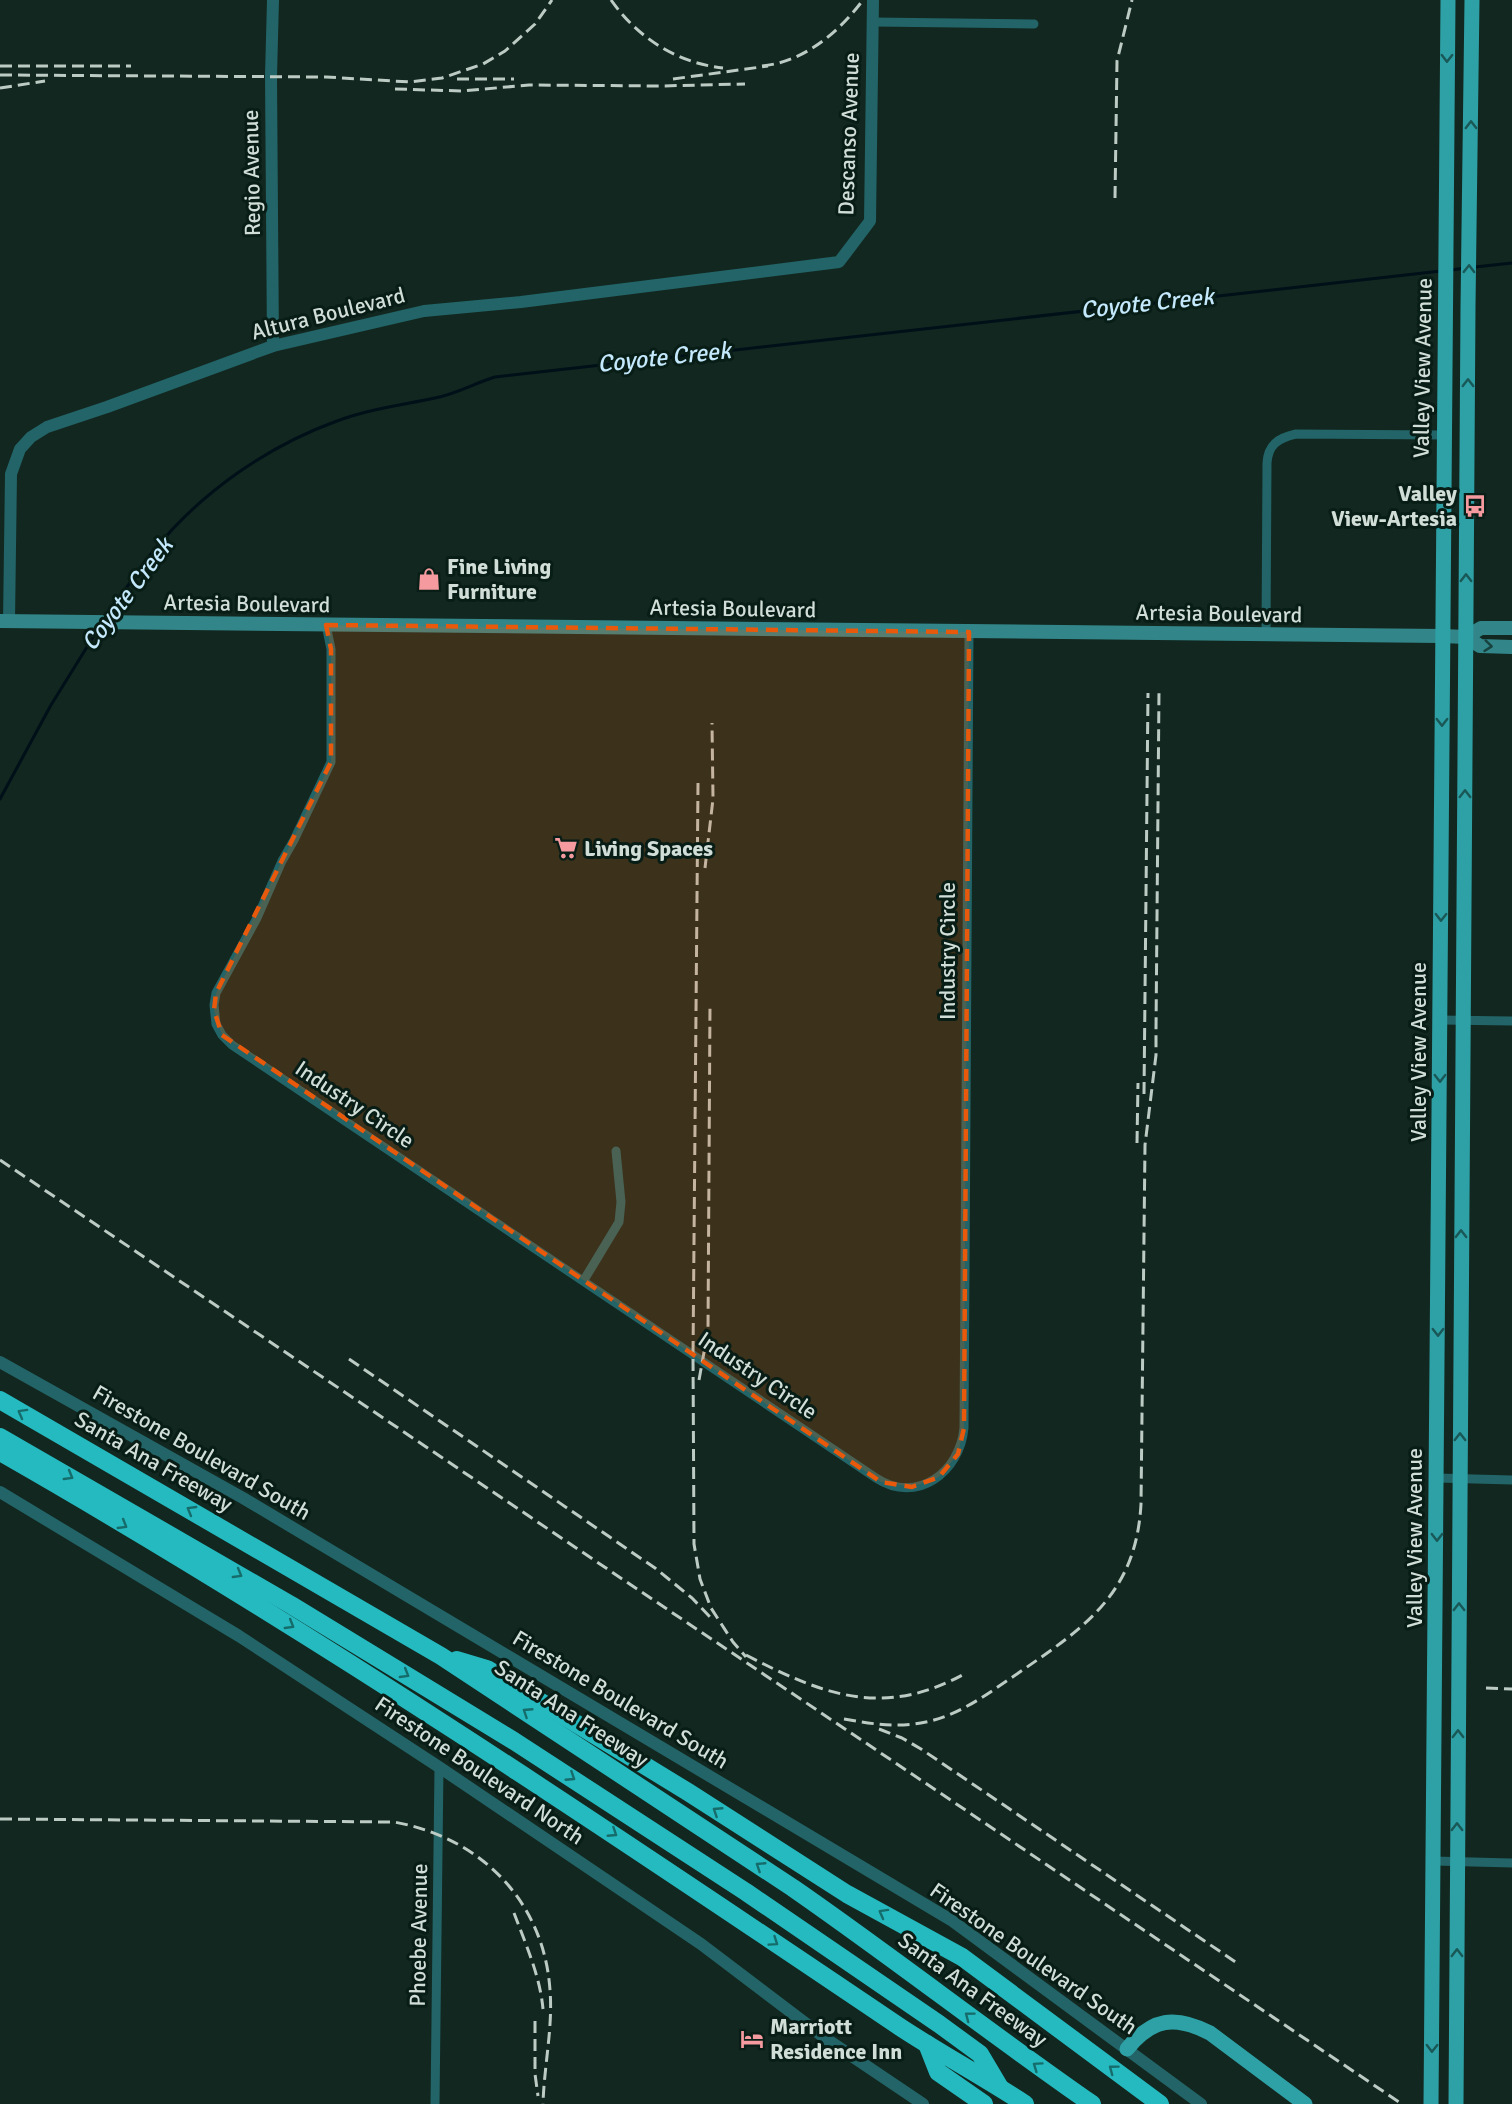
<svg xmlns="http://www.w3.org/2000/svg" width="1512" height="2104" viewBox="0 0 1512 2104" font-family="Signika,sans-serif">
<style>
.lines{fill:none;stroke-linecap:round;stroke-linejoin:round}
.stream{stroke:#001019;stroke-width:3}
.minor{stroke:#226467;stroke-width:9}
.tertiary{stroke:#226467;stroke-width:12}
.secondary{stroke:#328689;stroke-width:14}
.primary{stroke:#2ea1a6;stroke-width:15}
.motorway{stroke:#24bac0;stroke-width:18}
.rail{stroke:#bdcbc5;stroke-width:3;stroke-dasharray:12 6;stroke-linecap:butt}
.oneway{stroke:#195857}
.oneway2{stroke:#17423e}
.oneway3{stroke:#166c6b}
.marked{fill:#e8590c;fill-opacity:0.2;stroke:#e8590c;stroke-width:4.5;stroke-dasharray:12 8;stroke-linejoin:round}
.labels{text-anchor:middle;stroke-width:6;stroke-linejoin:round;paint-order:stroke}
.street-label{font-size:22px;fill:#d1ded8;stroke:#081d16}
.poi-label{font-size:22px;font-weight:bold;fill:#d1ded8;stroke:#081d16;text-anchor:start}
.water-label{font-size:24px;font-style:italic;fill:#c4e9fc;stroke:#081d16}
</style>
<rect width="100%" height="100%" fill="#12271f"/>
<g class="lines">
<g class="stream">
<polyline points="1475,267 1512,263"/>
<polyline points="1451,270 1465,268"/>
<path d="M105,619c17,-24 32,-49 51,-71 47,-57 112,-102 181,-127 32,-12 65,-16 98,-23 21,-4 40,-15 60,-21l946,-106"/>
<polyline points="0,799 51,705 100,626"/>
</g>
<g class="minor">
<polyline points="873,22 1034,24"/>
<path d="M326,625l5,24v113l-37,78 -12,21 -25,57 -41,75 -2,12 2,19 6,11 10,10 644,433c41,27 84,-6 88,-50l5,-796"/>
<path d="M1266,634l1,-171c1,-18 11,-25 29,-29l148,1"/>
<polyline points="1440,1020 1512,1021"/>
<polyline points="584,1280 619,1222 621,1202 616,1151"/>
<polyline points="1437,1478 1512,1480"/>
<polyline points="1434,1861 1512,1863"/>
<polyline points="435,2104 439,1767"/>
</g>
<g class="tertiary">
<polyline points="273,0 271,76 273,346"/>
<polyline points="9,622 11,474 20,449 31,437 47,427 107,407 273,346 424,311 521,302 839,262 870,221 873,0"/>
<polyline points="0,1362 243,1498 951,1920 1201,2104"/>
<polyline points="0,1492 239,1636 439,1767 701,1944 825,2038 923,2104"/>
</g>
<g class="secondary">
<polyline points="0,621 1442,636 1466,637 1480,646 1512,647"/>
<polyline points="1466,637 1481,628 1512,628"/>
</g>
<g class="primary">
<path d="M1127,2049c25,-31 48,-34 83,-16l95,71"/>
<polyline points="1431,2104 1448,0"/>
<polyline points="1456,2104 1468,307 1472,0"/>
</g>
<g class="motorway">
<path d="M0,1400l441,256 352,232c101,70 198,146 299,216"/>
<polyline points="0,1437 291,1605 514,1741 746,1892 939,2024 980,2054 999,2086"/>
<path d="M0,1452c310,177 605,376 900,575 41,27 84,50 125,77"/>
<polyline points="457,1660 487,1669 688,1792 847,1894 962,1957 1160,2104"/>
<polyline points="927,2044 938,2072 984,2104"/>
</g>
<g class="rail">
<path d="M611,0c27,38 66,63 112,68"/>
<polyline points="0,66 131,66"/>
<path d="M762,66c42,-4 77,-34 101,-66"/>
<polyline points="0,75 326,77 410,82 442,78 483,64 505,51 535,24 552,0"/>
<polyline points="457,79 514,79"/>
<polyline points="673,79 768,66"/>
<polyline points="0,88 45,81"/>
<polyline points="395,89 462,91 529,85 660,86 745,84"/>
<polyline points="1115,198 1117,61 1132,0"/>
<polyline points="698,783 693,1356 694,1544 700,1579 711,1608 733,1642 746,1657"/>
<polyline points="705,868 713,799 712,723"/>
<polyline points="1144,1094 1148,693"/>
<polyline points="1137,1143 1138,1083"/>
<polyline points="0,1160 1402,2104"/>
<polyline points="349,1359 655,1568 692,1598 711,1618"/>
<polyline points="699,1380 708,1330 710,1005"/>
<path d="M746,1655c77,40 138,64 220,18"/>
<polyline points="1486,1688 1512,1689"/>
<path d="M844,1719c28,5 53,9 82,3 33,-7 60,-27 88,-46 68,-47 122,-80 127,-172l4,-359 11,-90v-25l3,-339"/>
<polyline points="879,1729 902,1738 921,1749 1240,1965"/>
<path d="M0,1819l394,3c86,15 150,79 156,168 3,38 -6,76 -7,114"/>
<path d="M514,1913c12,32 26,63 29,96"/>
<polyline points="535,2021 535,2074 538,2096"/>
</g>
</g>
<defs><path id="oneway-chevron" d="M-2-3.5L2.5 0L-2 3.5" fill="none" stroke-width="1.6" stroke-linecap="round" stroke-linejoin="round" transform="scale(1.5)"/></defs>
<g class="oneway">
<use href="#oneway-chevron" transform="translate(1447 58) rotate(91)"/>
<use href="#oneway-chevron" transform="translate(1471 125) rotate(-90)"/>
<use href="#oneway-chevron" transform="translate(1469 269) rotate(-89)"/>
<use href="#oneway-chevron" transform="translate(1468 383) rotate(-90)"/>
<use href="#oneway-chevron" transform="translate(1466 578) rotate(-90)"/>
<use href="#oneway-chevron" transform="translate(1442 722) rotate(90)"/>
<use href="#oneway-chevron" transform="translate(1465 794) rotate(-90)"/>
<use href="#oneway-chevron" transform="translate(1441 917) rotate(91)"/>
<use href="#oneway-chevron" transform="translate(1440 1078) rotate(90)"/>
<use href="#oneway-chevron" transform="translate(1461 1234) rotate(-90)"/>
<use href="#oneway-chevron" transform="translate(1438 1332) rotate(90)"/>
<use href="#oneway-chevron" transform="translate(1460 1437) rotate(-90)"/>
<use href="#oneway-chevron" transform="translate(1437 1537) rotate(90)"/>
<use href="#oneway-chevron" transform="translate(1459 1607) rotate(-90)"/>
<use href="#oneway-chevron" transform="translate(1458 1734) rotate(-90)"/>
<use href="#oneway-chevron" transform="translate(1457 1827) rotate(-90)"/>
<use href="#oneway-chevron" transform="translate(1457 1953) rotate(-90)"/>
<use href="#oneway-chevron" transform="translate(1432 2048) rotate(91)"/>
</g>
<use class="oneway2" href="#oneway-chevron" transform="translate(1488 646) rotate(6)"/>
<g class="oneway3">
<use href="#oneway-chevron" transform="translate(22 1413) rotate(-151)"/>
<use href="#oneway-chevron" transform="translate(69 1476) rotate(30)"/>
<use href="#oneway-chevron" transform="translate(191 1510) rotate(-150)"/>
<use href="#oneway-chevron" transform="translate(123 1525) rotate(31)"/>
<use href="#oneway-chevron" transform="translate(238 1574) rotate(30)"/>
<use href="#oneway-chevron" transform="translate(290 1625) rotate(31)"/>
<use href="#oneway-chevron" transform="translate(405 1674) rotate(31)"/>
<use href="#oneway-chevron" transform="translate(527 1712) rotate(-147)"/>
<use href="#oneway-chevron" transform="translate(571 1777) rotate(33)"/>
<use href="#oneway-chevron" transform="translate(717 1811) rotate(-147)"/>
<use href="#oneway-chevron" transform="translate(613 1833) rotate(33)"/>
<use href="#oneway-chevron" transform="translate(760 1866) rotate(-147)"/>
<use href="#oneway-chevron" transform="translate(883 1913) rotate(-151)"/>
<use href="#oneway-chevron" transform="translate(774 1942) rotate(34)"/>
<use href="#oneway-chevron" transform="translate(969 2016) rotate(-143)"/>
<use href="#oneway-chevron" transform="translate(1037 2066) rotate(-145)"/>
<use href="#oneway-chevron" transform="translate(1113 2069) rotate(-143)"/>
</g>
<path class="marked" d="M326,625l643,7 -5,796 -6,26 -19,23 -27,10 -31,-5 -659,-447 -8,-25 2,-17 115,-231v-113z"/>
<defs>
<g id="bus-bare" transform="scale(1.8)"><path d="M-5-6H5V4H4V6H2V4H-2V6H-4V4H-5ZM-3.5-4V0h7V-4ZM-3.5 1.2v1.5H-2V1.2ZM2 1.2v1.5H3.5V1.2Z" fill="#f59b9f" stroke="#081d16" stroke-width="2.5" paint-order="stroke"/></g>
<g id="shop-bare" transform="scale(1.8)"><path d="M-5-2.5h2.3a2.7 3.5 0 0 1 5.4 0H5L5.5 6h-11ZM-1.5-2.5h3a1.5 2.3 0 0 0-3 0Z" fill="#f59b9f" stroke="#081d16" stroke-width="2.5" paint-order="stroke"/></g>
<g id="supermarket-bare" transform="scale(1.8)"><path d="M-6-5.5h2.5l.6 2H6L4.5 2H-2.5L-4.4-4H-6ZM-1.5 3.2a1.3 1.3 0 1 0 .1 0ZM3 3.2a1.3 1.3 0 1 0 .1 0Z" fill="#f59b9f" stroke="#081d16" stroke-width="2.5" paint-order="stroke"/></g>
<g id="hotel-bare" transform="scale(1.8)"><path d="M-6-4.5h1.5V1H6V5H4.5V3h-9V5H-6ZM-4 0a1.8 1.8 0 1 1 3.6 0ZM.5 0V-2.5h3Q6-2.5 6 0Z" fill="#f59b9f" stroke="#081d16" stroke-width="2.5" paint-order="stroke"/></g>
</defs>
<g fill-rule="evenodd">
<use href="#bus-bare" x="1475" y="506"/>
<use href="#shop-bare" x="429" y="579"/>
<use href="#supermarket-bare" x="566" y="848"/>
<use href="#hotel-bare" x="752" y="2039"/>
</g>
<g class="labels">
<g class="street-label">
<text transform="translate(848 134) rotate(-88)" y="8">Descanso Avenue</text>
<text transform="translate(251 173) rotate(-91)" y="8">Regio Avenue</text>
<text transform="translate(328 313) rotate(-14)" y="8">Altura Boulevard</text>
<text transform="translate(1422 368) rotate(-89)" y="8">Valley View Avenue</text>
<text transform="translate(247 603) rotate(1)" y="8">Artesia Boulevard</text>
<text transform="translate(733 608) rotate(1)" y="8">Artesia Boulevard</text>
<text transform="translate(1219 613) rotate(1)" y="8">Artesia Boulevard</text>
<text transform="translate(947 951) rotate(-90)" y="8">Industry Circle</text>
<text transform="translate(1418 1052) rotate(-90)" y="8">Valley View Avenue</text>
<text transform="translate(355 1104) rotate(34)" y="8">Industry Circle</text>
<text transform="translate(758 1375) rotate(34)" y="8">Industry Circle</text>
<text transform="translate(202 1452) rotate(30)" y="8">Firestone Boulevard South</text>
<text transform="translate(154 1461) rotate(30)" y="8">Santa Ana Freeway</text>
<text transform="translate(1414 1538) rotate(-90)" y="8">Valley View Avenue</text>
<text transform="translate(621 1699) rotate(31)" y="8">Firestone Boulevard South</text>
<text transform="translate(572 1713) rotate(33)" y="8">Santa Ana Freeway</text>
<text transform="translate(480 1770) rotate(34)" y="8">Firestone Boulevard North</text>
<text transform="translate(418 1935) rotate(-89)" y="8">Phoebe Avenue</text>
<text transform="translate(1034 1958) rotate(35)" y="8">Firestone Boulevard South</text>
<text transform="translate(973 1989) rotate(36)" y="8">Santa Ana Freeway</text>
</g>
<g class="poi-label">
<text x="1457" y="501" text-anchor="end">Valley<tspan x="1457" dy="25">View-Artesia</tspan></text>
<text x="447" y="574">Fine Living<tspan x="447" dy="25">Furniture</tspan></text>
<text x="584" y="856">Living Spaces</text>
<text x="770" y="2034">Marriott<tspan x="770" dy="25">Residence Inn</tspan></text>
</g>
<g class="water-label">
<text transform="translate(1147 303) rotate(-6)" y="8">Coyote Creek</text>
<text transform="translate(664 357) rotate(-6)" y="8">Coyote Creek</text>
<text transform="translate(127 594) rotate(-53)" y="8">Coyote Creek</text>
</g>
</g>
</svg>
